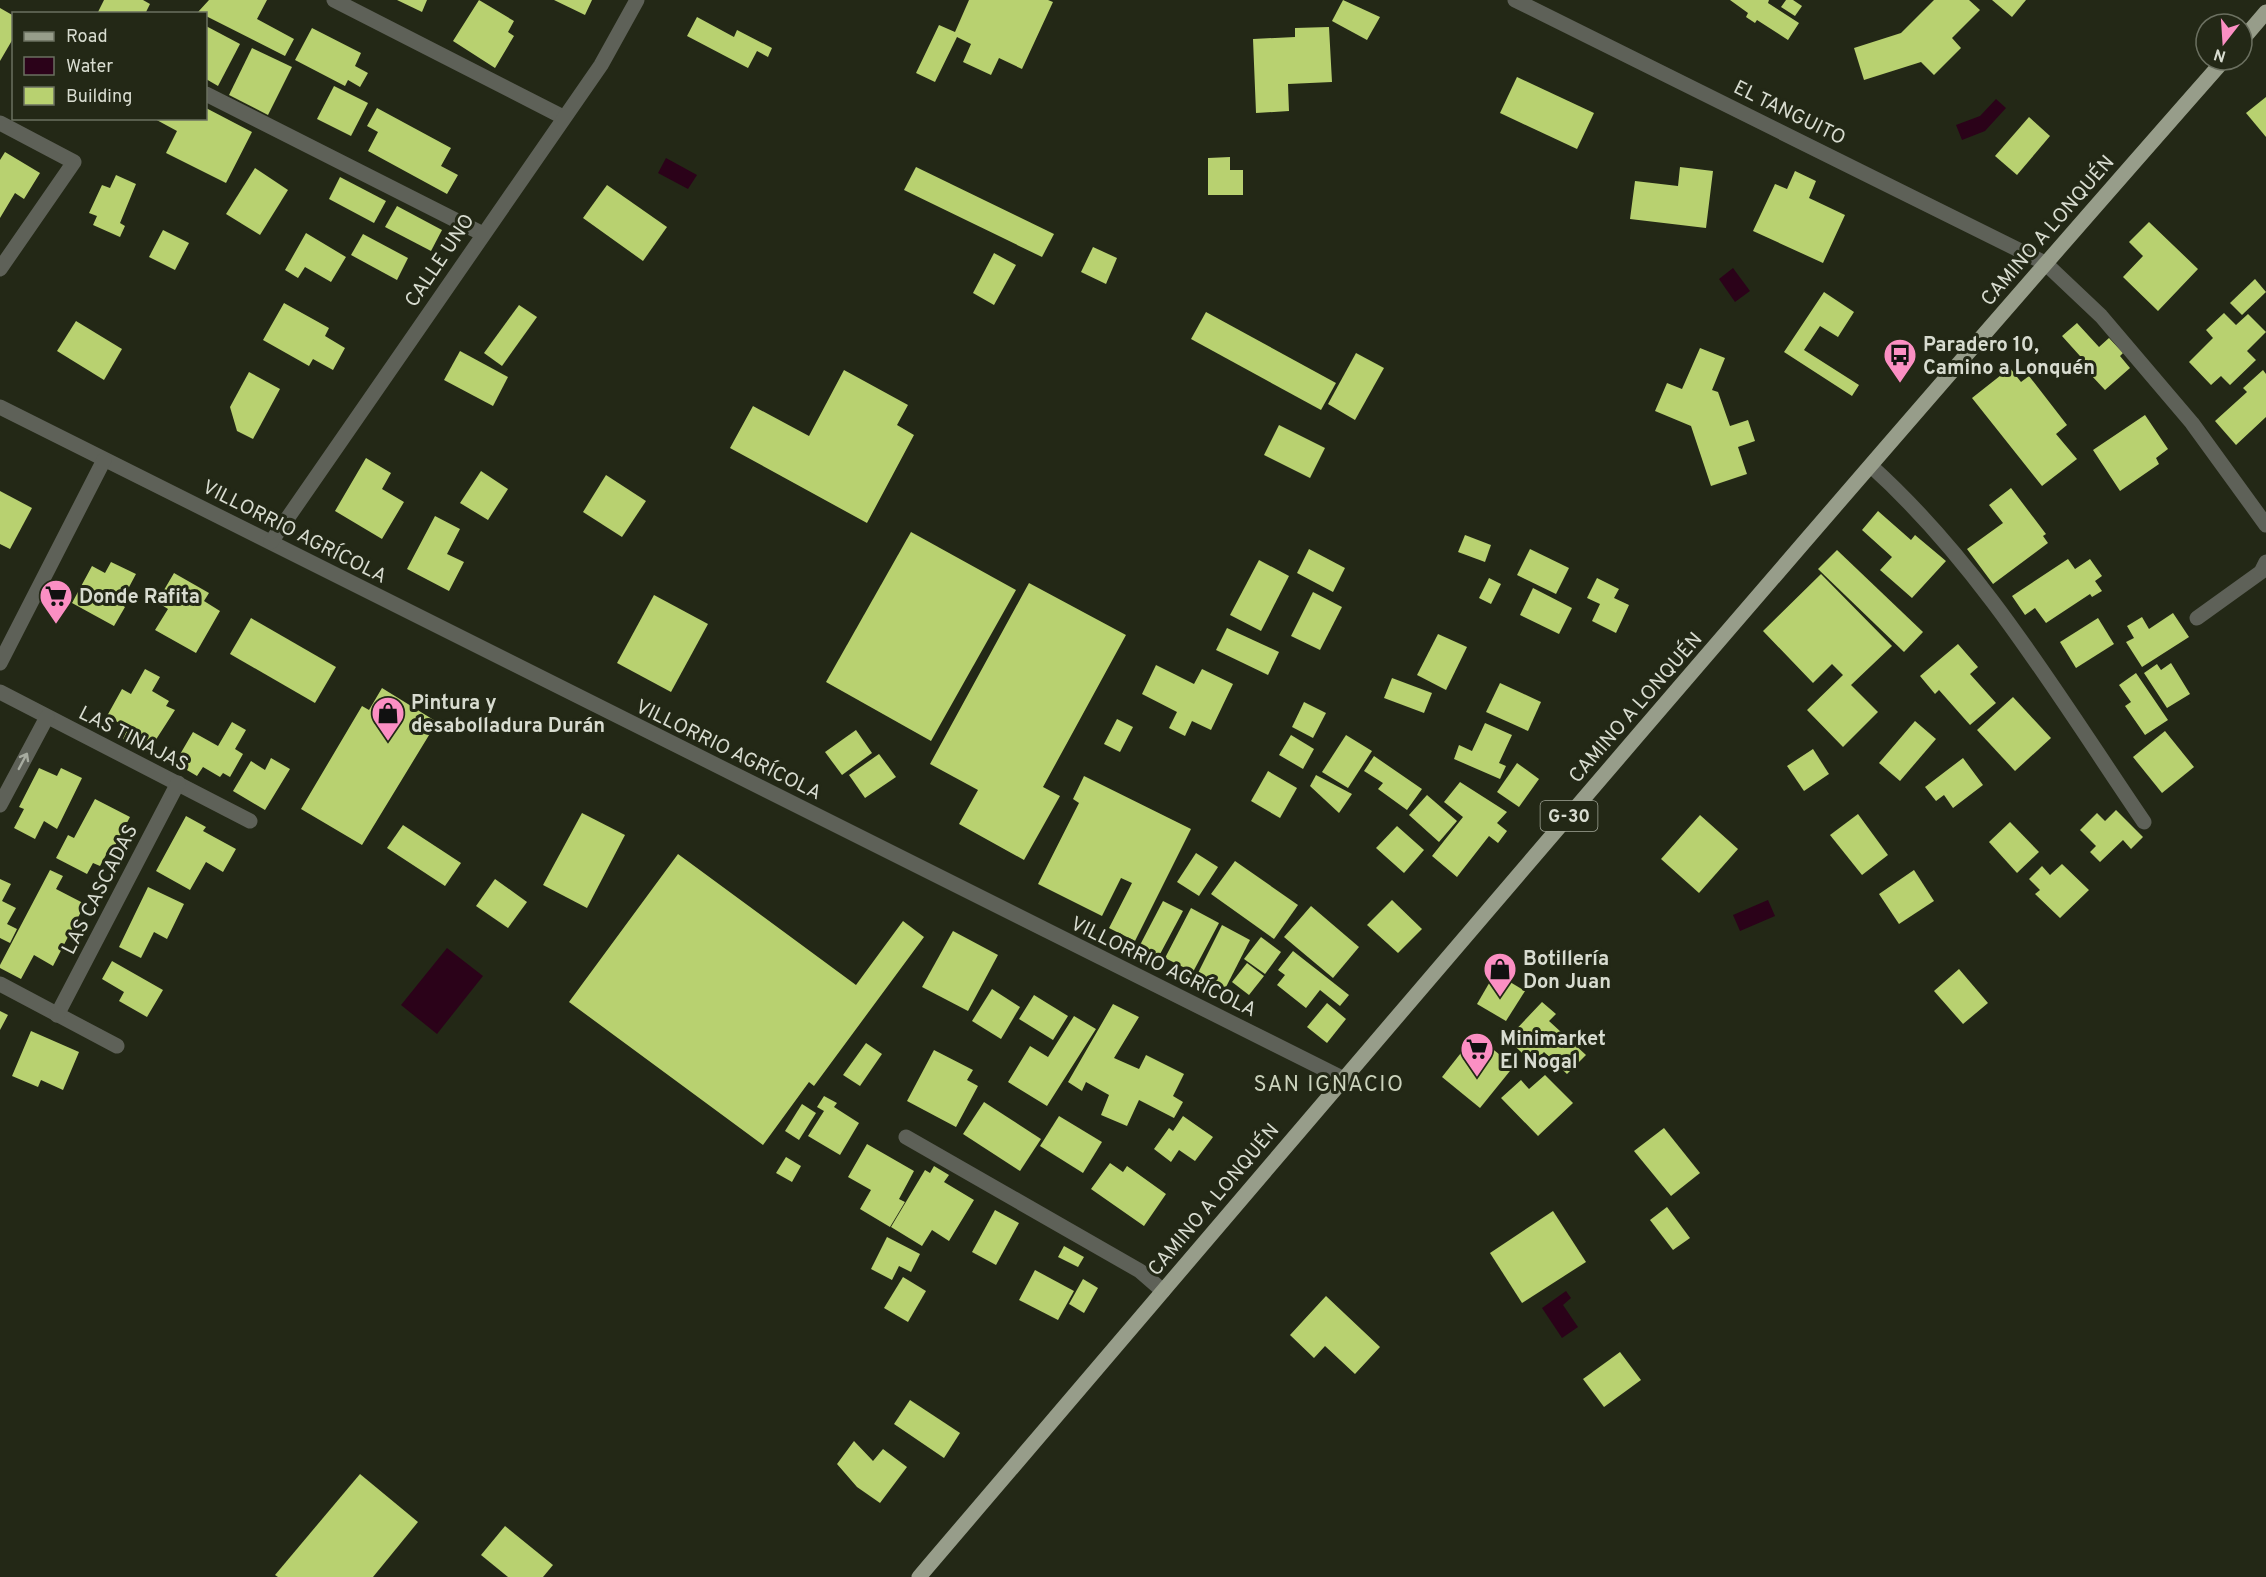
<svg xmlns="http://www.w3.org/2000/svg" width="2266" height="1577" viewBox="0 0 2266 1577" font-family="Overpass,sans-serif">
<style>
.water{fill:#2b0219}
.building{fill:#b8d170}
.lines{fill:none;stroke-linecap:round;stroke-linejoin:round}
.minor{stroke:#5e6158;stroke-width:15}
.primary{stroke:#979d8a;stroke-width:15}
.oneway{stroke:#a7aba0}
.labels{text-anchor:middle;stroke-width:6;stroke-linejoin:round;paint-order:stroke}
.shield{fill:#232816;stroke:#a2a698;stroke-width:1.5}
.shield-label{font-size:18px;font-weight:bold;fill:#d8dcd0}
.street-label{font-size:20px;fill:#d8dcd0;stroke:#232816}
.poi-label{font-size:20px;font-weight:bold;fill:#d8dcd0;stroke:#232816;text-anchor:start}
.quarter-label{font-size:22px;letter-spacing:1.5px;fill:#cbd3bc;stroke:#232816}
</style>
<rect width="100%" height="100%" fill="#232816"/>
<g class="water">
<polygon points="1996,99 2006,108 1985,131 1962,140 1956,125 1980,116"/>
<polygon points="666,158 697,175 688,189 658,173"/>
<polygon points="1733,268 1750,291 1735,302 1719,279"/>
<polygon points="1768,900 1775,916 1740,931 1733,915"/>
<polygon points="447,948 483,976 437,1034 401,1005"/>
<polygon points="1566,1291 1571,1298 1563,1305 1578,1327 1562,1338 1542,1308"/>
</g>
<g class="building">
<polygon points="104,0 143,0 150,4 145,14 97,14"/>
<polygon points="209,0 267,0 257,19 294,39 285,56 198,12"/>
<polygon points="397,0 427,0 422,12"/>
<polygon points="479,0 514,21 508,32 514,36 495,68 453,41"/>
<polygon points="554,0 592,0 585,15"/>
<polygon points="969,0 1048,0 1053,2 1022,69 999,58 991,75 963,62 971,44 957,37 935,82 916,73 939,25 955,32"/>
<polygon points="1343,0 1380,17 1367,40 1332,21"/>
<polygon points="1730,0 1769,0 1768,3 1799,23 1788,40 1757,20 1755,23 1746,17 1748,13"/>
<polygon points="1786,0 1793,0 1802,6 1795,16 1781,7"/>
<polygon points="1934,0 1969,0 1980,10 1952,38 1961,48 1934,75 1921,62 1864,80 1854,48 1901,33"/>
<polygon points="1992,0 2026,0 2012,17"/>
<polygon points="0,8 14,16 14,37 0,61"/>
<polygon points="697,17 734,37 737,30 772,48 768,57 757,51 748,68 687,36"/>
<polygon points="206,26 240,44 218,86 206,79"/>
<polygon points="1329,27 1332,82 1288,84 1289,111 1256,113 1253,39 1295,37 1295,28"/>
<polygon points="312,28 361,53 355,66 368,73 360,87 348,80 345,86 295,60"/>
<polygon points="252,48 292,67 268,115 229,95"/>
<polygon points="1517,77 1594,113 1577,149 1500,113"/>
<polygon points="334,86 368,103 351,136 317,119"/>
<polygon points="2266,97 2266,137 2246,113"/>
<polygon points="206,108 252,132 226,183 166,153 177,131 153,118 206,118"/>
<polygon points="377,108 451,148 441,166 458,175 447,194 368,151 378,132 367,126"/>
<polygon points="2029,117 2050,136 2017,175 1995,156"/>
<polygon points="5,152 40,173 24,199 15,193 0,218 0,160"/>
<polygon points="1230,157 1230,170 1243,170 1243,195 1208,195 1208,158"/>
<polygon points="916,167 1054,234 1042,257 904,190"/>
<polygon points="1680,167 1713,171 1706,228 1630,219 1635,181 1678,186"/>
<polygon points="255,168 288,190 260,235 226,214"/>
<polygon points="1795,171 1816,181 1809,198 1845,215 1823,263 1753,231 1775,184 1787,189"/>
<polygon points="116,175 136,184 120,223 125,226 120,237 93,225 97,216 89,213 102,185 110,188"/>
<polygon points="340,177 386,201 374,223 329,199"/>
<polygon points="607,185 667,227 643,261 583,218"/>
<polygon points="397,206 442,230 431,251 385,227"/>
<polygon points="2149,222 2198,269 2158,311 2123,277 2143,256 2129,242"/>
<polygon points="163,230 189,243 175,270 149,257"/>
<polygon points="306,233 346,257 331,282 305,267 298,278 285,270"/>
<polygon points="363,234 408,258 397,280 351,255"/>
<polygon points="1093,247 1117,258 1106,284 1081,272"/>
<polygon points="994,253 1016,265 994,305 973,293"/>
<polygon points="2255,279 2266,292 2242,315 2230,303"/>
<polygon points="1824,292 1854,312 1838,337 1820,326 1804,350 1859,385 1852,396 1784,352"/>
<polygon points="284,303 329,328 325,336 345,348 333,370 313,359 309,366 263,340"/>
<polygon points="519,305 537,317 502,366 484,353"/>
<polygon points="1206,312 1336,383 1321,410 1191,339"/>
<polygon points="2224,313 2236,325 2248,314 2266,332 2247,351 2256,360 2230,385 2221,376 2211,385 2189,362 2213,338 2206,330"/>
<polygon points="76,321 122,349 104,380 57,351"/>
<polygon points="2077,323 2099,347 2109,338 2123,353 2120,356 2130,368 2105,390 2077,360 2080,356 2062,336"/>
<polygon points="1700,348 1725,358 1712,390 1718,392 1730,426 1748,420 1755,441 1738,447 1747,474 1711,486 1691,426 1655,411 1667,383 1682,389"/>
<polygon points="460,351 508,377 493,406 444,380"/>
<polygon points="1356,353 1384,368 1355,420 1328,404"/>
<polygon points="2010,368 2021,382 2029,376 2067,425 2056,434 2077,459 2042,486 1972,398"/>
<polygon points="844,370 908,405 897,425 914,435 867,523 730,448 753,406 809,436"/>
<polygon points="2263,370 2266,374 2266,417 2236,445 2215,421 2247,392 2243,388"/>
<polygon points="249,372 280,389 253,439 237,431 230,407"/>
<polygon points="2145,415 2168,449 2156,458 2159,464 2120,491 2093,450"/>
<polygon points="1279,425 1325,448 1310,478 1264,455"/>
<polygon points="366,458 391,473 382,489 404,502 382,539 335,511"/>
<polygon points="481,471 508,489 488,520 460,503"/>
<polygon points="606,475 646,501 622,537 583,512"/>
<polygon points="2011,488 2046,534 2043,536 2048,543 1993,584 1967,549 2003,523 1989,505"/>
<polygon points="0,491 32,508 10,549 0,544"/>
<polygon points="1878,511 1911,540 1915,535 1946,561 1912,598 1880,570 1892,557 1862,530"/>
<polygon points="435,516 460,529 447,554 464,562 449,591 407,569"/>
<polygon points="911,532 1016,590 931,741 826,682"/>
<polygon points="1465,535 1491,545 1485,562 1458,552"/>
<polygon points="1309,549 1345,568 1333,592 1297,573"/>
<polygon points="1530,549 1569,568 1556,594 1517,575"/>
<polygon points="1837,550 1923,632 1904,652 1818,569"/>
<polygon points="2068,559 2075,569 2090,559 2102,576 2095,581 2102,591 2092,597 2090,594 2046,623 2035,608 2025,615 2012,596"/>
<polygon points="1259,560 1289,576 1261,631 1230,615"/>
<polygon points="111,562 136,574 120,604 125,607 114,626 72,603 92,566 105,573"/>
<polygon points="174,573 209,593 204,601 220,611 196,653 155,630 168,609 157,602"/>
<polygon points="1821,574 1892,646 1851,685 1878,712 1843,747 1807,710 1843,675 1832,664 1813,683 1763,631"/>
<polygon points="1489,578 1501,584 1491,604 1479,598"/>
<polygon points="1597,578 1619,589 1614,598 1629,605 1616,633 1592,621 1600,604 1587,598"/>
<polygon points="1029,583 1126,635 1043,787 1060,796 1024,860 959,824 978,790 930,764"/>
<polygon points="1533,588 1572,608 1559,634 1520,615"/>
<polygon points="1313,592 1342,607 1320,650 1291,636"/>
<polygon points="654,595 708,624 671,692 617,663"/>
<polygon points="2173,613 2189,637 2142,667 2126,642 2134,638 2127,626 2142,617 2149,629"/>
<polygon points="251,618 336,667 315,703 230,654"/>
<polygon points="2098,618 2114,644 2076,668 2060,642"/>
<polygon points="1227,628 1279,652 1268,675 1216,650"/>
<polygon points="1438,634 1467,647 1446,690 1417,675"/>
<polygon points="1958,644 1978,667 1970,674 1996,703 1970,725 1939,690 1935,694 1920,676"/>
<polygon points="2171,663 2190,694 2167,708 2144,673 2157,664 2161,670"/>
<polygon points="1156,665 1194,684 1202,669 1233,684 1211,730 1192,721 1185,736 1169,728 1177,712 1142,694"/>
<polygon points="145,669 160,677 152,691 169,701 166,706 175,710 148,752 123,739 128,728 107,716 122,689 131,694"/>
<polygon points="2136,673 2168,720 2145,735 2125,706 2131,702 2119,685"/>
<polygon points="1392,678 1432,693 1424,713 1384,698"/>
<polygon points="1500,683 1541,702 1528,731 1486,712"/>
<polygon points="382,688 437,722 362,845 301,809 362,706 369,710"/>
<polygon points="2013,697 2051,738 2015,771 1977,730"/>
<polygon points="1304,702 1326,713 1313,738 1292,727"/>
<polygon points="1117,719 1133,727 1120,752 1104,744"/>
<polygon points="1915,721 1936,739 1900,781 1879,763"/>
<polygon points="232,722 246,730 235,749 243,754 230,777 223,773 220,777 203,767 197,776 175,763 193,732 218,746"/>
<polygon points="1485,723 1512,735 1499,763 1506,766 1500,779 1454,759 1459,745 1472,751"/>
<polygon points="856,730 872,753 842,775 825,752"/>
<polygon points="2165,731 2194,767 2162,793 2133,757"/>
<polygon points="1291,735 1314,749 1303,769 1279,755"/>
<polygon points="1346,735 1372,751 1348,788 1322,772"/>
<polygon points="1813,749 1829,774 1804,791 1787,766"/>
<polygon points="879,754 896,777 865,798 849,775"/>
<polygon points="1374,756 1422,789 1407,810 1378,789 1383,783 1364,771"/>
<polygon points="271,758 290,769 265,810 233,791 251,761 265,770"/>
<polygon points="1963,758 1983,785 1953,808 1944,795 1936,801 1925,787"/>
<polygon points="1517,763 1539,779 1519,807 1497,792"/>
<polygon points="39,768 57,776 61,768 82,778 57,829 44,821 35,839 14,828 24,809 19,807"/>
<polygon points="1268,771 1297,788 1280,818 1251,801"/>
<polygon points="1316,775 1352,794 1339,813 1310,786"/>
<polygon points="1084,776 1191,829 1135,941 1109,928 1132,883 1121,878 1102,916 1038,884 1079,803 1073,799"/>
<polygon points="1460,782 1507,812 1497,823 1507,831 1498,843 1489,836 1457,877 1432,856 1463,817 1444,802"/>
<polygon points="1427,795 1457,821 1439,842 1409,815"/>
<polygon points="95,799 130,817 111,853 108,851 100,866 93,863 87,874 56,858 68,835 74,838"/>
<polygon points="2116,810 2143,837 2131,849 2123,840 2100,862 2090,852 2096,846 2080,830 2097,813 2105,821"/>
<polygon points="582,813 625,835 587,908 543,885"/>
<polygon points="1858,814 1888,855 1862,875 1830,835"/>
<polygon points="1700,815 1738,849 1699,893 1661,859"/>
<polygon points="186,816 206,827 203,831 236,849 223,872 206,862 190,890 156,871"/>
<polygon points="2010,822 2039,852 2017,873 1989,842"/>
<polygon points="403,825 461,863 445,886 387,848"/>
<polygon points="1397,826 1424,850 1404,873 1376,848"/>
<polygon points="1196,853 1218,867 1199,896 1177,882"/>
<polygon points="678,854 856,985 903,921 924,937 814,1086 809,1082 763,1145 569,1002"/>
<polygon points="1235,861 1298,905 1274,939 1211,894"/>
<polygon points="2062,864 2089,890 2060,918 2035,894 2040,890 2029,879 2042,866 2050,875"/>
<polygon points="50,870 63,876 56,889 85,904 53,966 34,955 21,979 0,968 0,965"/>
<polygon points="1914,870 1934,901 1899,924 1879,894"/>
<polygon points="0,879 11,884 2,901 16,908 7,924 17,929 10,943 0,938"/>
<polygon points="495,879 527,902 508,928 476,906"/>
<polygon points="148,887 184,904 167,939 154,932 141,958 119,947"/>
<polygon points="1392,900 1422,929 1398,953 1367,925"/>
<polygon points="1163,901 1183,911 1159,956 1140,945"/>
<polygon points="1311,906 1359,947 1333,978 1284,937"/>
<polygon points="1191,908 1219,923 1193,972 1165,958"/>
<polygon points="1222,925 1250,940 1225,989 1197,975"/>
<polygon points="953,931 998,955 968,1011 922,987"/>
<polygon points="1261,937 1281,952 1265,974 1244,959"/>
<polygon points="1293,951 1349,995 1340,1006 1320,990 1306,1008 1277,985 1285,975 1278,970"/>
<polygon points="112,961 163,990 147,1017 119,1001 124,992 102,979"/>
<polygon points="1247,963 1264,976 1249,995 1232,982"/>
<polygon points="1959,969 1988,1003 1963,1024 1934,991"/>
<polygon points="1495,973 1525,991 1506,1021 1477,1004"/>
<polygon points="992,989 1020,1007 1001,1039 972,1021"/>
<polygon points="1034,995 1068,1016 1053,1040 1019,1019"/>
<polygon points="1542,1002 1556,1014 1549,1021 1586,1055 1567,1074 1544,1052 1533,1063 1507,1039"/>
<polygon points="1327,1003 1346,1019 1327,1043 1307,1027"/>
<polygon points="1113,1004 1139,1017 1114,1058 1139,1069 1146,1055 1184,1074 1173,1096 1183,1102 1174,1118 1139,1100 1127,1126 1101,1115 1109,1095 1086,1082 1082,1091 1068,1082"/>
<polygon points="0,1011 8,1015 0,1030"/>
<polygon points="1074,1016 1096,1029 1047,1106 1008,1082 1030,1046 1048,1057"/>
<polygon points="31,1031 79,1052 63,1090 41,1080 38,1087 12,1076"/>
<polygon points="1475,1035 1514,1066 1480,1108 1442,1077"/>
<polygon points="866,1043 882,1054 860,1086 843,1075"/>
<polygon points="934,1050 973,1070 967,1080 978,1086 956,1127 907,1101"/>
<polygon points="1545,1075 1573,1103 1538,1136 1501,1098 1521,1080 1529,1089"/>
<polygon points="824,1096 837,1103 834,1107 859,1123 840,1155 808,1136 824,1111 817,1107"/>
<polygon points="984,1102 1041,1139 1020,1171 963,1134"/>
<polygon points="802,1104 816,1113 799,1140 785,1131"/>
<polygon points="1059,1116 1102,1142 1083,1173 1040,1146"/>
<polygon points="1183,1116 1213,1137 1195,1161 1179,1150 1171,1162 1154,1149 1169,1128 1173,1131"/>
<polygon points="1664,1128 1700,1173 1671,1196 1634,1151"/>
<polygon points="867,1144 914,1171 899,1199 905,1202 890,1227 860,1209 871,1190 848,1177"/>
<polygon points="786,1157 801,1166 792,1182 776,1173"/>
<polygon points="1110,1163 1123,1172 1127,1166 1166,1194 1144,1226 1091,1189"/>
<polygon points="934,1166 949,1175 944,1182 974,1200 949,1241 932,1230 922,1246 891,1227 925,1170 930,1173"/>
<polygon points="1667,1207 1690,1238 1673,1250 1650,1220"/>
<polygon points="995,1210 1019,1223 996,1265 972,1252"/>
<polygon points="1553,1211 1586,1262 1522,1303 1490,1253"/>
<polygon points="887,1237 920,1254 911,1272 899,1266 892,1280 871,1269"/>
<polygon points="1064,1246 1084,1257 1078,1267 1058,1257"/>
<polygon points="1035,1270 1074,1291 1058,1320 1019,1300"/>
<polygon points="903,1277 926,1291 908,1322 884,1308"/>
<polygon points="1083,1279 1098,1288 1084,1313 1069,1304"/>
<polygon points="1326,1296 1380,1347 1355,1374 1325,1346 1314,1358 1290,1335"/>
<polygon points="1620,1352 1641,1380 1604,1407 1583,1379"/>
<polygon points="910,1400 960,1433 944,1458 894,1424"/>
<polygon points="854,1441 873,1461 883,1449 907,1467 880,1503 857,1487 837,1464"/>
<polygon points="360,1474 418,1522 373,1577 278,1577 275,1575"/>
<polygon points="505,1526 553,1565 543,1577 508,1577 481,1555"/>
</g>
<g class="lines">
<g class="minor">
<polyline points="334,0 563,117"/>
<polyline points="1515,0 2045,263 2101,316 2192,423 2266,525"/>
<polyline points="206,94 483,234"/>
<polyline points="0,123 74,162 0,269"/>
<polyline points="0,407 1344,1079"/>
<path d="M1871,466c111,100 189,233 273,356"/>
<polyline points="271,542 601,65 637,0"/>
<polyline points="2197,618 2261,572 2266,562"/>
<polyline points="0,663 104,460"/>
<polyline points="0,692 250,821"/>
<polyline points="0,805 47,717"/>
<polyline points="0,984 117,1046"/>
<polyline points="57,1015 178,783"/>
<polyline points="906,1137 1140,1271 1163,1291"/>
</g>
<g class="primary">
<polyline points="2242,40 2266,12"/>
<path d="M919,1577c433,-507 864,-1016 1305,-1517"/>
</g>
</g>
<defs><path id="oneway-shaft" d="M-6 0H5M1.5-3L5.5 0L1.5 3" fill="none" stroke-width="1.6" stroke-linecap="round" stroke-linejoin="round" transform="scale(1.5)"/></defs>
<use class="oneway" href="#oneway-shaft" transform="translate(23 761) rotate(-62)"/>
<defs>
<g id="bus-pin" transform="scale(1.725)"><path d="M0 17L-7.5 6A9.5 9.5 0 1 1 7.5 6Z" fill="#fb8fc3" stroke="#232816"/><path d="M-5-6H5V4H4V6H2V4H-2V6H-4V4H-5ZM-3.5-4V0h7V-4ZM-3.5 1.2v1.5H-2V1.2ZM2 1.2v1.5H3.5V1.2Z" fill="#111"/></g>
<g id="supermarket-pin" transform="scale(1.725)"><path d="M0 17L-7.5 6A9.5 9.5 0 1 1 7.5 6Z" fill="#fb8fc3" stroke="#232816"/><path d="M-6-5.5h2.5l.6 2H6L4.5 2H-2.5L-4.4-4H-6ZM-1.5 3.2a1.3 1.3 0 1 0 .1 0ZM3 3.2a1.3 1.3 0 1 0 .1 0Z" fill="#111"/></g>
<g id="shop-pin" transform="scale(1.725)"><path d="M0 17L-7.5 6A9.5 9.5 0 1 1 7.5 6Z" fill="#fb8fc3" stroke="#232816"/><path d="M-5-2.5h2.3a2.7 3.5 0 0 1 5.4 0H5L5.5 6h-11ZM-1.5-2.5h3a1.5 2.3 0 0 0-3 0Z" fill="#111"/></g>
</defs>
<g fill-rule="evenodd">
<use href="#bus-pin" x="1900" y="355"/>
<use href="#supermarket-pin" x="56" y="596"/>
<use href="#shop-pin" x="388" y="713"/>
<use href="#shop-pin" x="1500" y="969"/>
<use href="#supermarket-pin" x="1477" y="1049"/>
</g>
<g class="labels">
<rect class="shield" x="1540.5" y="801" width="57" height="30" rx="4.5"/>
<g class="shield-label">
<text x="1569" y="822">G-30</text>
</g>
<g class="street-label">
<text transform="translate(1790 112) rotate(26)" y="7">EL TANGUITO</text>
<text transform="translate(2047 230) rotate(-49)" y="7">CAMINO A LONQUÉN</text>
<text transform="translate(439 260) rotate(-56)" y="7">CALLE UNO</text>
<text transform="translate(295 531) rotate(27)" y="7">VILLORRIO AGRÍCOLA</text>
<text transform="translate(1635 707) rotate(-49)" y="7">CAMINO A LONQUÉN</text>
<text transform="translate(134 738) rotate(27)" y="7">LAS TINAJAS</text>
<text transform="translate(729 749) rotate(26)" y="7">VILLORRIO AGRÍCOLA</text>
<text transform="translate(99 889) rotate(-63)" y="7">LAS CASCADAS</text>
<text transform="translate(1164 966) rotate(26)" y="7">VILLORRIO AGRÍCOLA</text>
<text transform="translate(1213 1199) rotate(-50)" y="7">CAMINO A LONQUÉN</text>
</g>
<g class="poi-label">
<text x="1923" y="351">Paradero 10,<tspan x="1923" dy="23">Camino a Lonquén</tspan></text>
<text x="79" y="603">Donde Rafita</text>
<text x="411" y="709">Pintura y<tspan x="411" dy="23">desabolladura Durán</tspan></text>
<text x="1523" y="965">Botillería<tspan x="1523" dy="23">Don Juan</tspan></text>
<text x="1500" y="1045">Minimarket<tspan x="1500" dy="23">El Nogal</tspan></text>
</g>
<g class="quarter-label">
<text x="1329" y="1091">SAN IGNACIO</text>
</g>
</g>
<rect x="12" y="12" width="195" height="108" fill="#232816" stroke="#6b7060" stroke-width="1.5"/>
<rect x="24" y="32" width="30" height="9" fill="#979d8a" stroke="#6b7060" stroke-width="1.5"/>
<text x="66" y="42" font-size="18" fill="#d8dcd0">Road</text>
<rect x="24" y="57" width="30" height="18" fill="#2b0219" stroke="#6b7060" stroke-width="1.5"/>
<text x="66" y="72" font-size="18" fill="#d8dcd0">Water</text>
<rect x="24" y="87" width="30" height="18" fill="#b8d170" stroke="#6b7060" stroke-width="1.5"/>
<text x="66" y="102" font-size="18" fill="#d8dcd0">Building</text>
<g transform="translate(2224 42) rotate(197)"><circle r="28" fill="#232816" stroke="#6b7060" stroke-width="1.5"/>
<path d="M0-4.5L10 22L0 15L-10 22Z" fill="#fb8fc3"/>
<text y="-9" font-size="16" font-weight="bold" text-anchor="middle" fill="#d8dcd0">N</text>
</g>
</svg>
